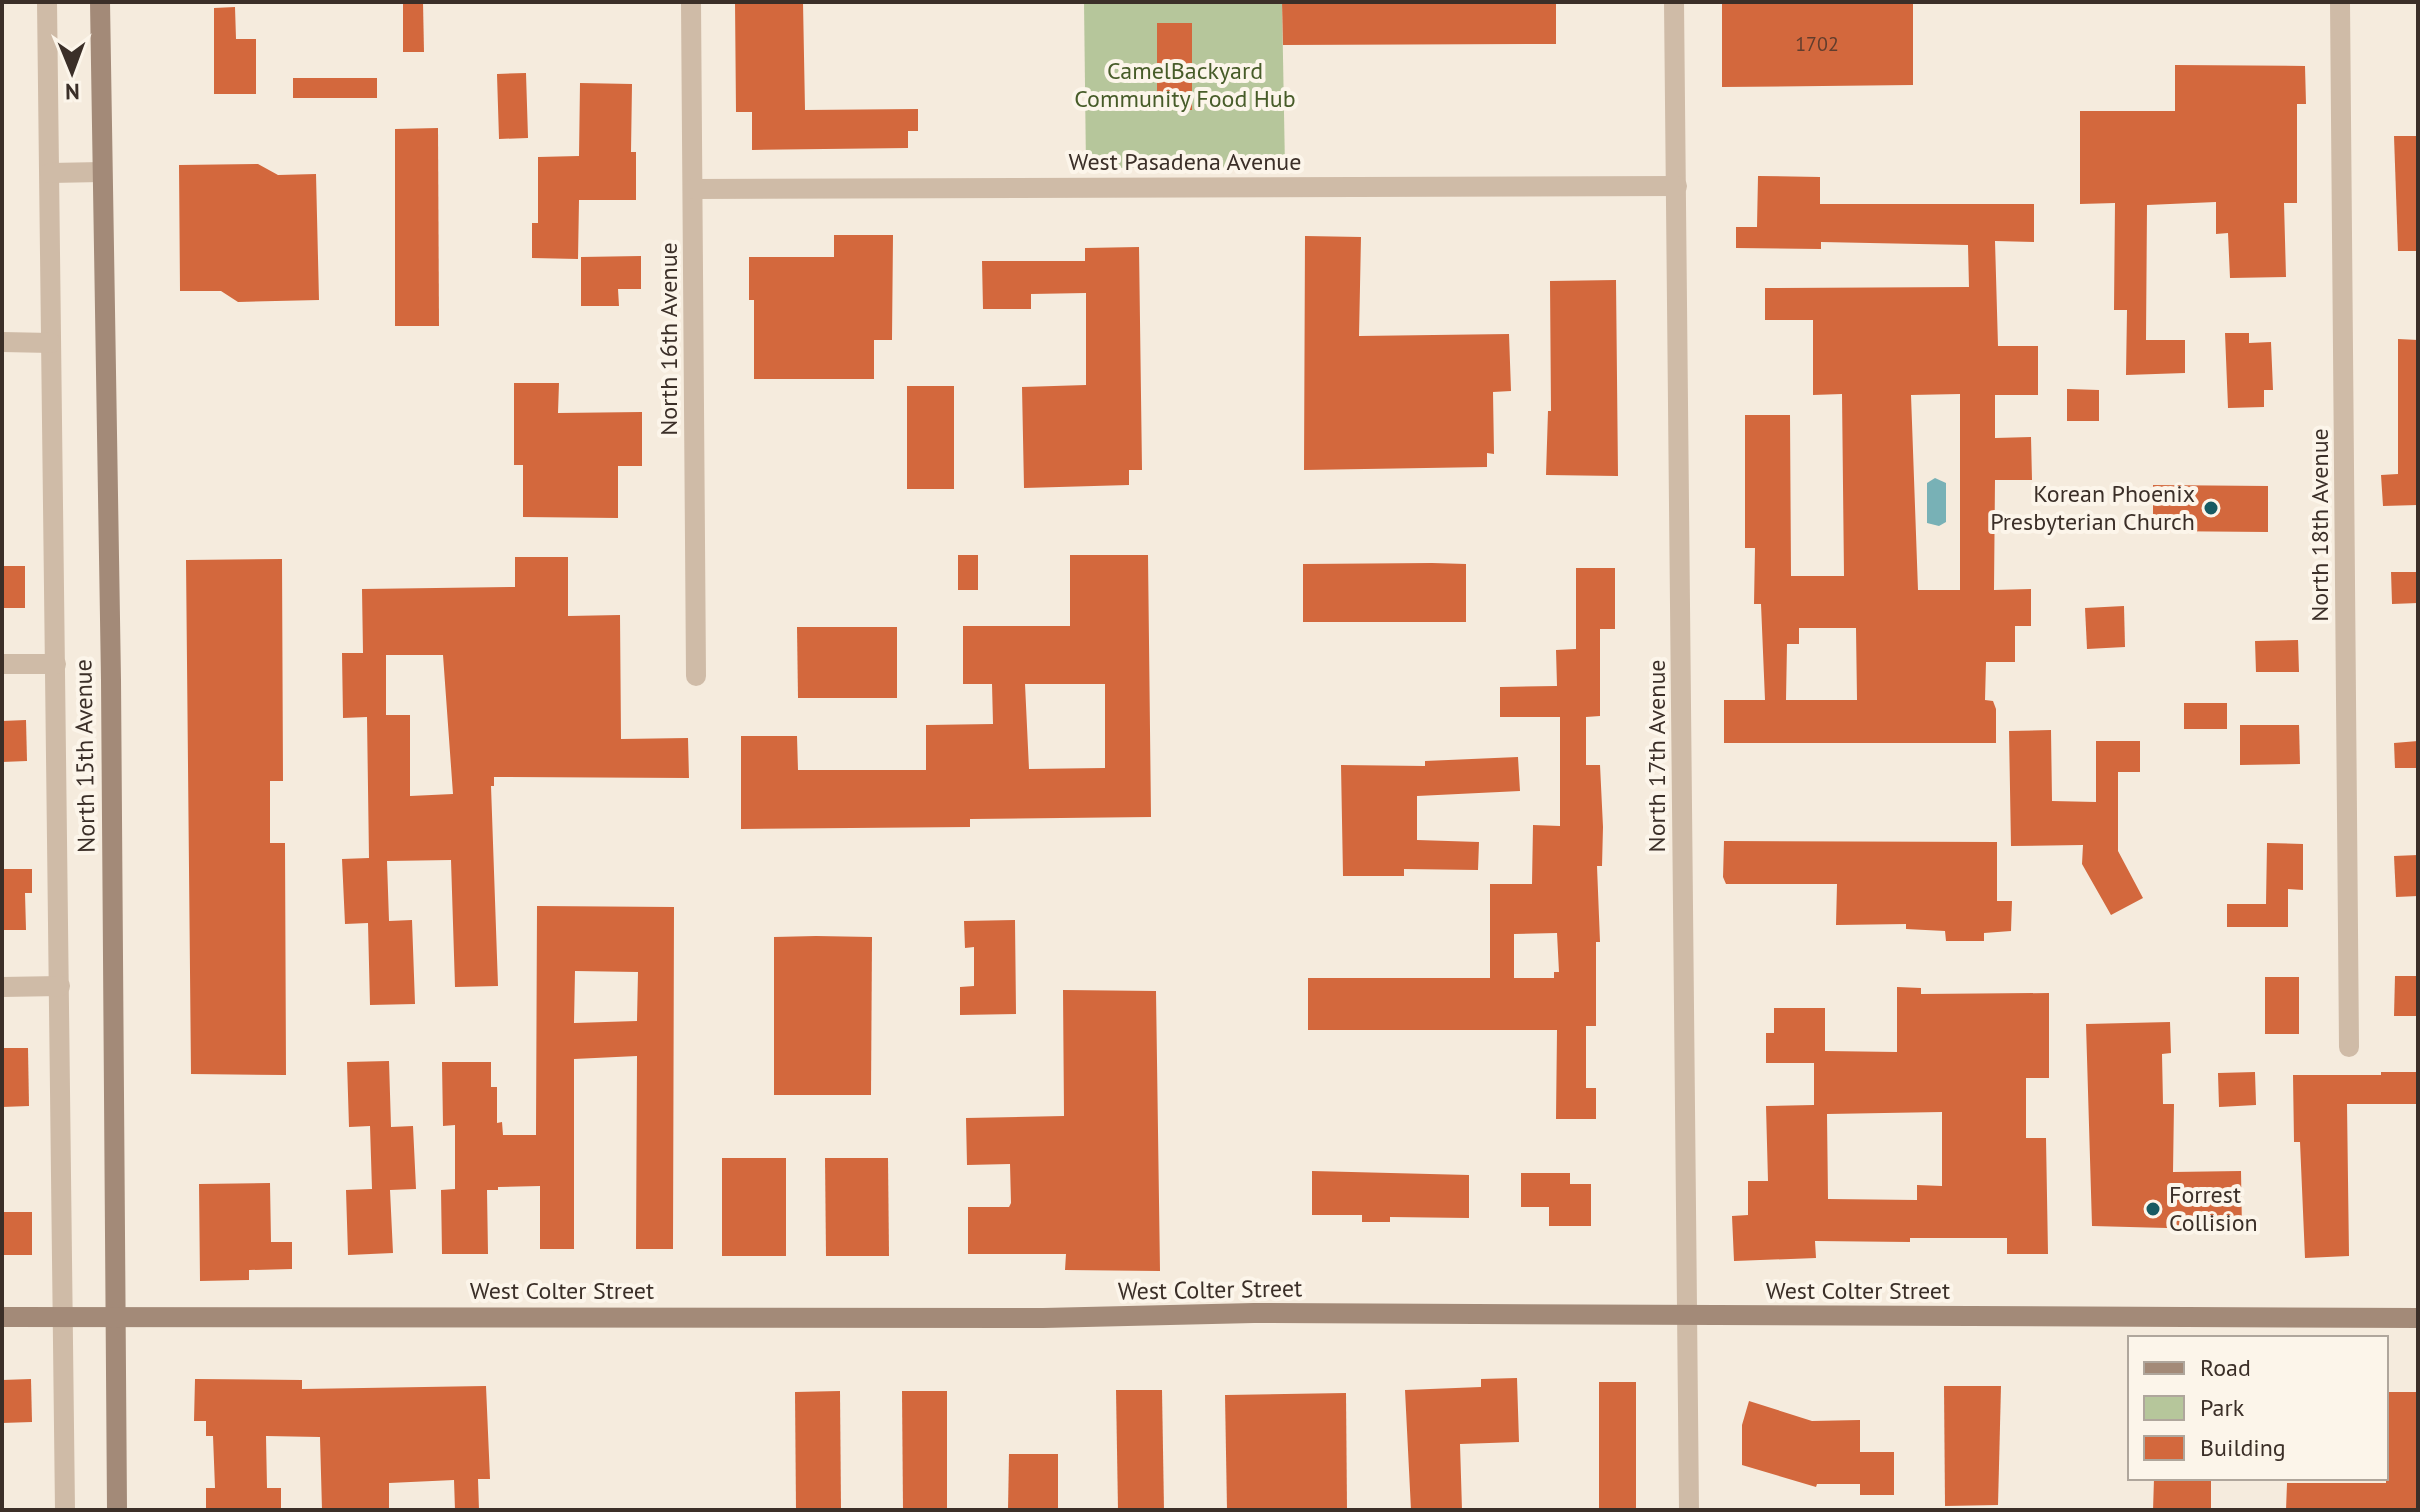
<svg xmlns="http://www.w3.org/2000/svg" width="2420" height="1512" viewBox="0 0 2420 1512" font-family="'PT Sans',sans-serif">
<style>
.green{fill:#b6c69b}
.water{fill:#78b1b6}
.building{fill:#d3683d;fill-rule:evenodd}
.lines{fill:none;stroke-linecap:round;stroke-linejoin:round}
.street{stroke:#cfbba7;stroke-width:20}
.secondary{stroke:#a38a78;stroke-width:20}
.poi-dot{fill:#185a62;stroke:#fcf5ea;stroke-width:3}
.labels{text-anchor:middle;stroke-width:8;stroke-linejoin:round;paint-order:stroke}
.number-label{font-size:20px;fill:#613d2d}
.park-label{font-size:24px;fill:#475c29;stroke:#fcf5ea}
.street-label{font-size:24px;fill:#3b2f28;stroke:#fcf5ea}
.poi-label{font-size:24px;fill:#3b2f28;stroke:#fcf5ea;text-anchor:end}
</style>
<rect width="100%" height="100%" fill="#f5ebdd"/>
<polygon class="green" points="1084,2 1282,2 1285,168 1086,168"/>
<polygon class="water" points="1935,478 1946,483 1946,522 1939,526 1927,523 1927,483"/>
<g class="building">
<polygon points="403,2 423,2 424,52 403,52"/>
<polygon points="735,2 803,2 805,110 918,109 918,131 908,131 908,148 752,150 752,112 736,112"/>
<polygon points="1282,2 1556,2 1556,44 1283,45"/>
<polygon points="1722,2 1913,2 1913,85 1722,87"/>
<polygon points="235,7 236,39 256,39 256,94 214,94 214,8"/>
<rect x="1157" y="23" width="35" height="87"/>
<polygon points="2175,65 2305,66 2306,104 2297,104 2297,203 2284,203 2286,277 2230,278 2228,233 2216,234 2216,202 2147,205 2146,340 2185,340 2185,373 2126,375 2127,310 2114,310 2115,203 2080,204 2080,111 2175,111"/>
<polygon points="526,73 528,138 499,139 497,74"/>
<rect x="293" y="78" width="84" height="20"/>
<polygon points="580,83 632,84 631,152 636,152 636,200 579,200 578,259 532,258 532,223 538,223 538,157 579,156"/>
<polygon points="438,128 439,326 395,326 395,129"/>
<polygon points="2394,136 2418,136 2418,251 2398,251"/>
<polygon points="258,164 278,175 316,174 319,300 238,302 221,291 180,291 179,165"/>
<path d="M1758,176l62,1v27h214v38l-39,-1 3,105h40v49h-43v43l36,-1 1,43h-37l-1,110 37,-1v37h-16v36h-29l-1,38 8,1 3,8v34h-272v-43h41l-4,-96h-7l1,-56h-10v-133h45l1,161h53l-2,-182 -29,1v-75h-48v-32l204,-1 -1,-42 -147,-3v7l-85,-1v-21h21zM1960,394v196h-42l-7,-195zM1799,628h57l1,72h-71l1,-56h12z"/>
<polygon points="834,235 893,235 892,340 874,340 874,379 754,379 754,300 749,300 749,257 834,257"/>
<polygon points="1305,236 1361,237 1359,336 1509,334 1511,391 1493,392 1494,454 1487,453 1487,467 1304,470"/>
<polygon points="1139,247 1142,470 1129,470 1129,485 1024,488 1022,387 1086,385 1086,293 1031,294 1031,309 983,309 982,261 1085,261 1085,248"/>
<polygon points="641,256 641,289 618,289 619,306 581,306 581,257"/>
<polygon points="1616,280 1618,476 1546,475 1548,411 1551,411 1550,281"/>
<polygon points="2225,333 2249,333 2249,343 2271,342 2273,390 2264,390 2264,407 2228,408"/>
<polygon points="2398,339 2418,340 2418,505 2383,506 2381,475 2398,474"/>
<polygon points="514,383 559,383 558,413 642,412 642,466 618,466 618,518 523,517 523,465 514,465"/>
<rect x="907" y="386" width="47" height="103"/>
<polygon points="2067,389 2099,390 2099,421 2067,421"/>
<polygon points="2153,485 2268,486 2268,532 2153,531"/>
<rect x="958" y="555" width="20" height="35"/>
<path d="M1070,555h78l3,262 -181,2v8l-229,2v-93h56l1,34h128v-45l67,-1 -1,-40h-29v-58h107zM1025,684h80v84l-76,1z"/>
<path d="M515,557h53v59l52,-1 1,124 67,-1 1,40 -195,-1v9h-3l7,200 -43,1 -4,-127 -64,1 2,60 23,-1 3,84 -45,1 -2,-82 -23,1 -3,-65 27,-1 -2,-141 -24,1 -1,-65h21l-1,-64 153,-2zM386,655h57l10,139 -43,2v-81h-24z"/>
<polygon points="282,559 283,781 270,781 270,843 285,843 286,1075 191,1074 186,560"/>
<polygon points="1432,563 1466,564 1466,622 1303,622 1303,564"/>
<rect x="2" y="566" width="23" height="42"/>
<path d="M1576,568h39v61h-15v87l-14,1v48h14l3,62 -1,39h-5l3,76h-4v84h-10v62h10v31h-40l1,-89h-249v-52h182v-94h42l1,-59 27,1v-109h-60v-30l57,-1 -1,-36 20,-1zM1557,933l2,39h-5v6h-40v-44z"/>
<polygon points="2391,572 2418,572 2418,603 2392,604"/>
<polygon points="2124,606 2125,647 2087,649 2085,608"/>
<polygon points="797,627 897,627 897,698 798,698"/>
<polygon points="2298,640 2299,672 2256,672 2255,641"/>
<rect x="2184" y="703" width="43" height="26"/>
<polygon points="26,720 27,761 2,762 2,721"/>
<polygon points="2240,725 2299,725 2300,764 2240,765"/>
<polygon points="2051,730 2052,801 2096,802 2096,741 2140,741 2140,772 2118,772 2118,851 2143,898 2111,915 2082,864 2083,845 2011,846 2009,731"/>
<polygon points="2418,741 2418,768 2395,768 2394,743"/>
<polygon points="1518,757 1520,791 1417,796 1417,840 1479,842 1478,870 1404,869 1404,876 1343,876 1341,765 1425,766 1425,761"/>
<polygon points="1724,841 1997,842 1997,901 2012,901 2011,931 1984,933 1984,941 1946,941 1945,931 1906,929 1906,924 1836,925 1837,884 1726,884 1723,877"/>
<polygon points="2267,843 2303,844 2303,890 2288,889 2288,927 2227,927 2227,904 2266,904"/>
<polygon points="2418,855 2418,896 2396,897 2394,856"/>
<polygon points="2,869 32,869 32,893 25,893 26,930 2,930"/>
<path d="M537,906l137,1 -1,342h-37l1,-193 -63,3v190h-34v-63l-42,1v3h-11l1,64h-46l-1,-64 14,-1v-64l-12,1 -1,-64h49v25h6v36l5,-1 1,13h33zM575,971l63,1 -1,49 -63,2z"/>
<polygon points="1015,920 1016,1014 960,1015 960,987 974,986 974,947 965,948 964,921"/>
<polygon points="816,936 872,937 871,1095 774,1095 774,937"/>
<polygon points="2395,976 2418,976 2418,1016 2394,1016"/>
<rect x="2265" y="977" width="34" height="57"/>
<path d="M1897,987l24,1v6l128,-1v85h-23v60h20l2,116h-41v-16h-97v4l-95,-1 1,17 -82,3 -2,-45 16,-1v-34h20l-2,-75 48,-1v-42h-48v-30h8v-25h51v43l72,1zM1942,1112v74l-25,-1v15l-89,-1 -1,-85z"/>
<polygon points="1063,990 1156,991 1160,1271 1065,1270 1066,1254 968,1254 968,1207 1009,1207 1011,1203 1010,1164 967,1165 966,1118 1064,1116"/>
<polygon points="2170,1022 2171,1053 2162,1054 2163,1104 2174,1104 2173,1172 2241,1171 2242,1230 2092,1226 2086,1024"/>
<polygon points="2,1048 28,1048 29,1106 2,1107"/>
<polygon points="389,1061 391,1127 413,1126 416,1189 390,1190 393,1253 348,1255 346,1190 372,1189 370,1126 349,1127 347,1062"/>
<polygon points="2255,1072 2256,1105 2219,1107 2218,1073"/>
<polygon points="2381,1072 2418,1072 2418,1104 2347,1104 2349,1256 2305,1258 2300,1142 2294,1142 2293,1075 2381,1075"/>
<rect x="722" y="1158" width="64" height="98"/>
<polygon points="825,1158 888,1158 889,1256 826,1256"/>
<polygon points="1312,1171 1469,1175 1469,1218 1390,1217 1390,1222 1362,1222 1362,1215 1312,1215"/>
<polygon points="1521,1173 1570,1173 1570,1184 1591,1184 1591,1226 1549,1226 1549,1207 1521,1207"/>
<polygon points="270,1183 271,1242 292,1242 292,1269 249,1270 249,1280 200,1281 199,1184"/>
<rect x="2" y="1212" width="30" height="43"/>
<polygon points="1517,1378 1519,1442 1460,1444 1462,1510 1411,1510 1405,1390 1481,1387 1481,1379"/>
<polygon points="31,1379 32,1422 2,1423 2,1380"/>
<polygon points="195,1379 302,1380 302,1389 486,1386 490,1479 478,1479 479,1510 455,1510 454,1480 389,1483 389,1510 322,1510 320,1437 266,1436 267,1488 281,1488 281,1510 206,1510 206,1488 215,1488 213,1436 206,1436 206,1421 194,1421"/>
<rect x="1599" y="1382" width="37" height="128"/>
<polygon points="1944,1386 2001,1386 1998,1505 1945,1506"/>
<polygon points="1116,1390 1162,1390 1164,1510 1118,1510"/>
<polygon points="840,1391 841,1510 796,1510 795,1392"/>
<polygon points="902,1391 947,1391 947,1510 903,1510"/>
<polygon points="2386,1392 2418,1392 2418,1510 2286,1510 2287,1483 2386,1483"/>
<polygon points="1346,1393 1347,1510 1227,1510 1225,1395"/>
<polygon points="1749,1401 1812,1421 1860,1420 1860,1452 1894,1452 1894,1495 1860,1495 1860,1484 1817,1484 1816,1487 1742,1465 1742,1425"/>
<polygon points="1009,1454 1058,1454 1058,1510 1008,1510"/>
<polygon points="2154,1478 2211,1478 2211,1510 2153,1510"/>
</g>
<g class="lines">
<g class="street">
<polyline points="47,2 65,1510"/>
<polyline points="691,2 696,676"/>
<polyline points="1674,2 1689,1510"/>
<polyline points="2340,2 2349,1047"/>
<polyline points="50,173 102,172"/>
<polyline points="693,189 1677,186"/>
<polyline points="2,342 51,343"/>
<polyline points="2,664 56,664"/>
<polyline points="2,987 60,986"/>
</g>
<g class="secondary">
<polyline points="100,2 111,680 117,1510"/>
<polyline points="2,1317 1043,1318 1254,1313 2418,1318"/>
</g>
</g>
<g class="poi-dot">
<circle cx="2211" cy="508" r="8"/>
<circle cx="2153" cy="1209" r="8"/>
</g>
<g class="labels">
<g class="number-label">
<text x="1817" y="51">1702</text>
</g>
<g class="park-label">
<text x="1185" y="79">CamelBackyard<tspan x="1185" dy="28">Community Food Hub</tspan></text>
</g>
<g class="street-label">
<text x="1185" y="170">West Pasadena Avenue</text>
<text transform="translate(669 339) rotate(-90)" y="8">North 16th Avenue</text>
<text transform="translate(2320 525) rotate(-90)" y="8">North 18th Avenue</text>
<text transform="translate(85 756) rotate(-91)" y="8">North 15th Avenue</text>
<text transform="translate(1657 756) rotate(-90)" y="8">North 17th Avenue</text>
<text transform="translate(1210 1290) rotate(-1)" y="8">West Colter Street</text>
<text x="562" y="1299">West Colter Street</text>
<text x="1858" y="1299">West Colter Street</text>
</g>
<g class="poi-label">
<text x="2195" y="502">Korean Phoenix<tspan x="2195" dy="28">Presbyterian Church</tspan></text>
<text x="2169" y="1203" text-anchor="start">Forrest<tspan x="2169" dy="28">Collision</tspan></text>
</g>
</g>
<rect width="2420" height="1512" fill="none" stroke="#3b2f28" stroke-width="8"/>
<rect x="2128" y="1336" width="260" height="144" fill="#fcf5ea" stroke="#afa69c" stroke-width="2"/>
<rect x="2144" y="1362" width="40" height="12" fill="#a38a78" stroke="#afa69c" stroke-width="2"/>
<text x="2200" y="1376" font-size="24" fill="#3b2f28">Road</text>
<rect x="2144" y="1396" width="40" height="24" fill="#b6c69b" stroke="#afa69c" stroke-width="2"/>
<text x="2200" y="1416" font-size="24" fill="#3b2f28">Park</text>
<rect x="2144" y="1436" width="40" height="24" fill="#d3683d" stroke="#afa69c" stroke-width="2"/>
<text x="2200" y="1456" font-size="24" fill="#3b2f28">Building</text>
<g transform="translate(72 72) rotate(179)" stroke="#fcf5ea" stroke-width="6" paint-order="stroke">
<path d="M0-6L14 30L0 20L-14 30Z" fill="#3b2f28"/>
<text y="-12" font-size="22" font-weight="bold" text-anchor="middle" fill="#3b2f28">N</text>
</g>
</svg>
